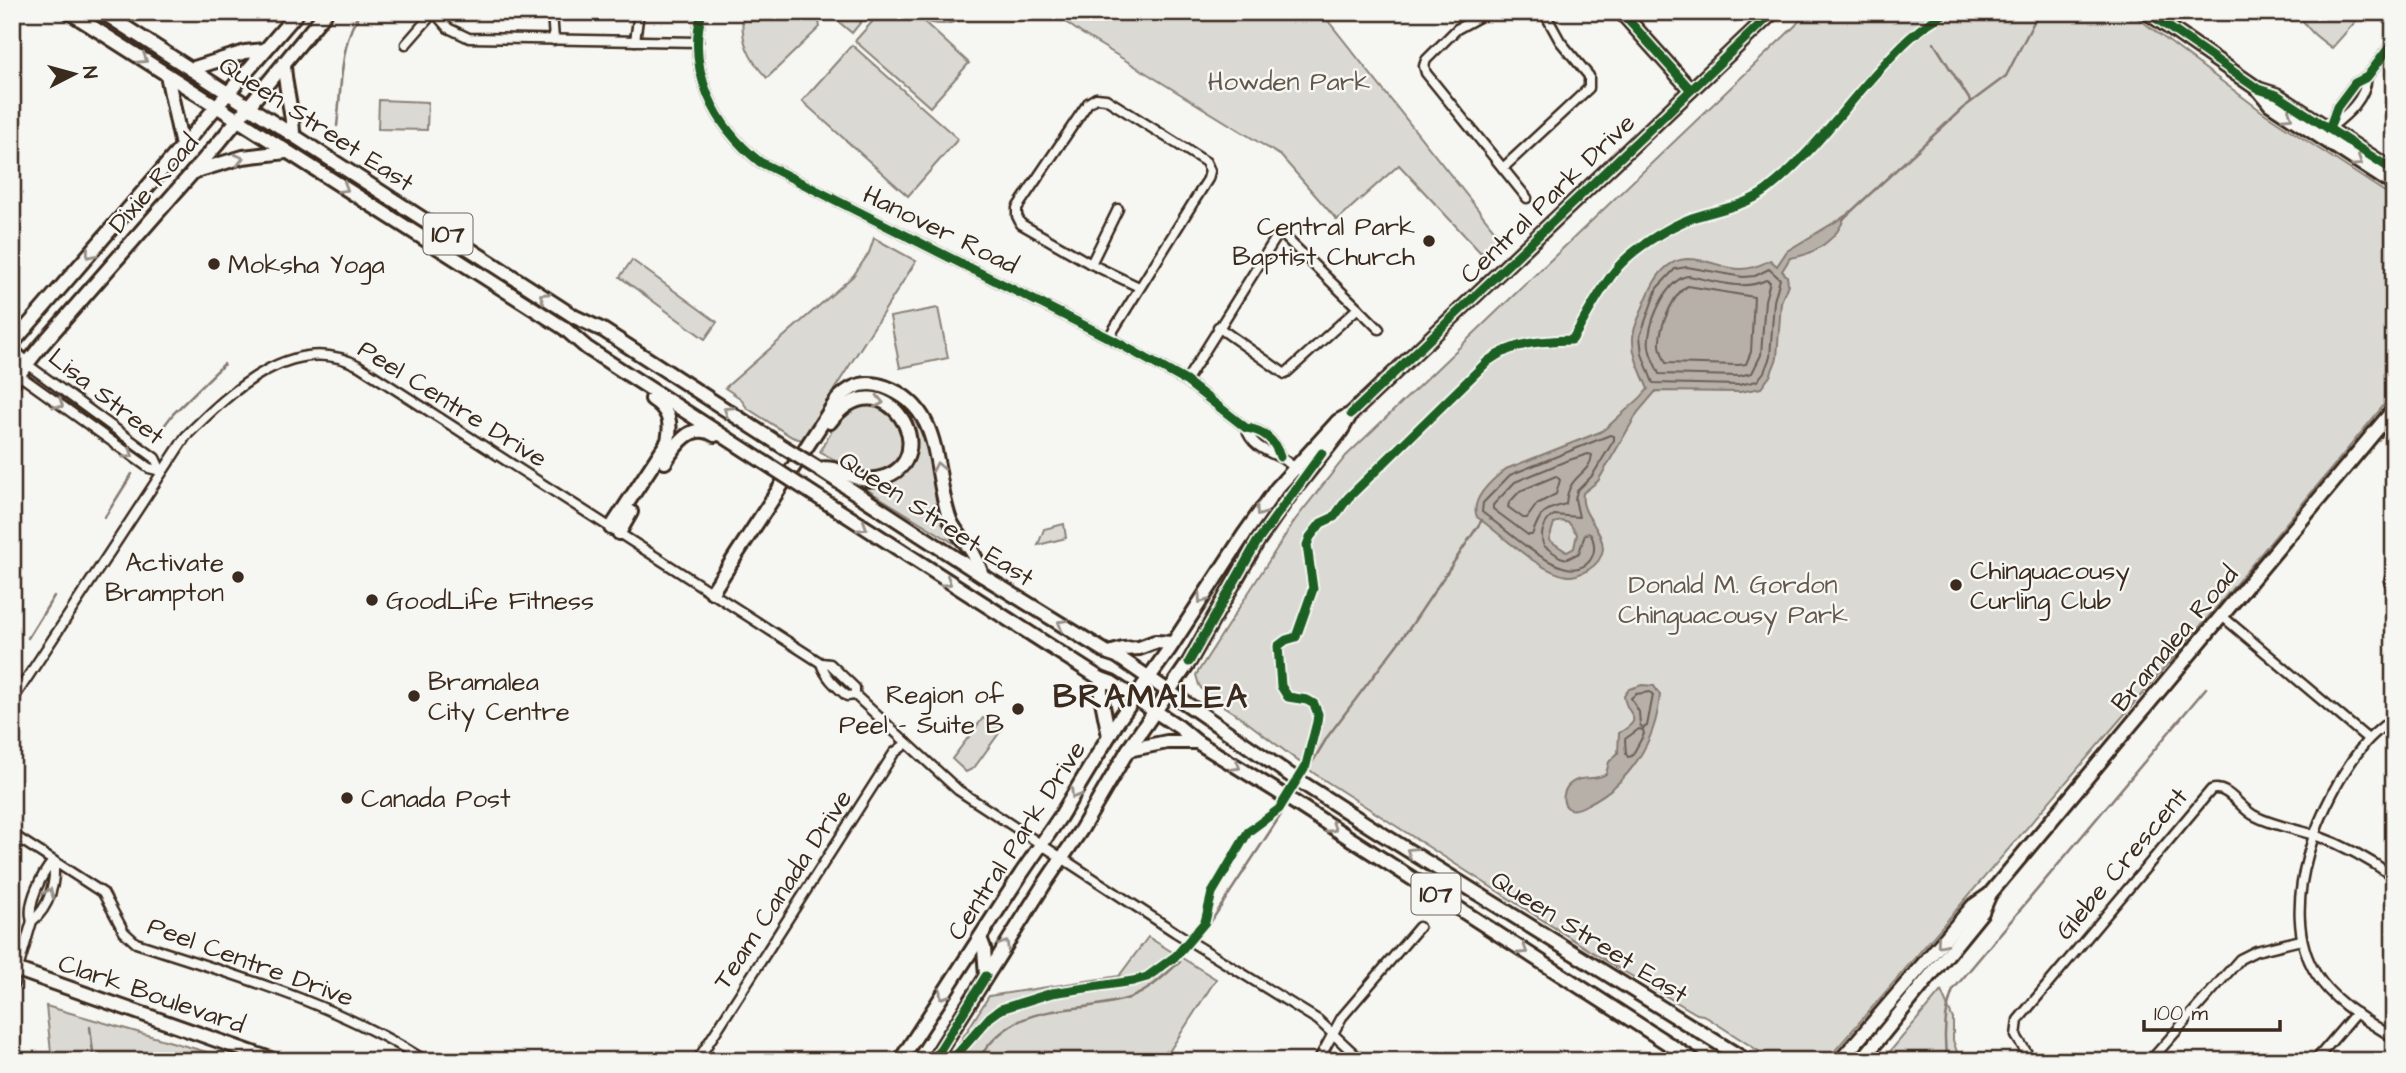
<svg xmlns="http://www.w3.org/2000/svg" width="2406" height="1073" viewBox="0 0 2406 1073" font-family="'Architects Daughter',sans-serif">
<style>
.green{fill:#dad9d3;stroke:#8a8278;stroke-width:2}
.water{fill:#b6b0a9;stroke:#857a71;stroke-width:2;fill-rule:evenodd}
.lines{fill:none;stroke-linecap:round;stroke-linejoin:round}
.shore{stroke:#6c6056;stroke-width:2}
.stream{stroke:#857a71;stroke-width:2.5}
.street-casing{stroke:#3b2a1e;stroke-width:13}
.secondary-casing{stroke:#3b2a1e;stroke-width:18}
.primary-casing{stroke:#3b2a1e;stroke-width:18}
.street{stroke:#f6f6f2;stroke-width:8}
.secondary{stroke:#f6f6f2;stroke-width:12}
.primary{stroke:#f6f6f2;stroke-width:12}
.primary-bridge-casing{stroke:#3b2a1e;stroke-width:18;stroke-linecap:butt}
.primary-bridge{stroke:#f6f6f2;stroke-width:12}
.cycleway-casing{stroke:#f6f6f2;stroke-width:13}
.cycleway{stroke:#1b5e20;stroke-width:9}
.oneway{stroke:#989088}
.poi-dot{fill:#3b2a1e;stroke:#f6f6f2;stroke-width:2.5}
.labels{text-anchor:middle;stroke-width:5;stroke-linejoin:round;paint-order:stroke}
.shield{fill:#f6f6f2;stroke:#73675e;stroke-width:2}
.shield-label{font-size:24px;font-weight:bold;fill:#3b2a1e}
.park-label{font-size:26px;fill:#63564b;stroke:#f6f6f2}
.street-label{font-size:26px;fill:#3b2a1e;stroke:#f6f6f2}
.poi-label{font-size:26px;fill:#3b2a1e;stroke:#f6f6f2;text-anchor:start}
.district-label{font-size:33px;font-weight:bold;letter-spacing:2px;fill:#3b2a1e;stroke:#f6f6f2}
</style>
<rect width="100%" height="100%" fill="#f6f6f2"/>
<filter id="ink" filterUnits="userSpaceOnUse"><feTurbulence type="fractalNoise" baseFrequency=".0143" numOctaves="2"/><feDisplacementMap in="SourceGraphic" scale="14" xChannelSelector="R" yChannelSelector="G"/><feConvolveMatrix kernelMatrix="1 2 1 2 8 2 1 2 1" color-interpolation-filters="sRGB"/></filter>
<g filter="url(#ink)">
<g class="green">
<path d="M743,12h66l10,10 1,5 -53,51c-19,-20 -27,-38 -24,-66z"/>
<polygon points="827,12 869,12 852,33"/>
<path d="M881,12h90c-14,14 -34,15 -50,7l48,44 -39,44 -75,-66z"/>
<polygon points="1055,12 1321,12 1499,236 1481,253 1399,165 1337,220 1281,156 1081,33 1054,14"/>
<polygon points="1806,12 2128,12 2139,19 2264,113 2394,198 2394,393 2216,608 1833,1053 1825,1061 1774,1061 1703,1015 1697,1014 1611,964 1315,774 1239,716 1207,696 1199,685 1196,675 1295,520 1346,456 1795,26"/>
<path d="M2299,12h65l-32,36c-14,-10 -27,-19 -33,-36z"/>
<polygon points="852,45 958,139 908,196 802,101"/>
<polygon points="379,100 428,102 427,130 378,129"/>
<polygon points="874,238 916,261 802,440 792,437 747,408 740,398 725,388 853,276 869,253"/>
<polygon points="632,260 717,322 705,339 620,277"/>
<polygon points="938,308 948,358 900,368 890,317"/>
<path d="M867,389c23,3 48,17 57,39 4,10 5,22 7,32 7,30 13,58 26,85l-96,-59h23l26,-17c2,-9 7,-19 7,-28 -2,-41 -39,-56 -73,-40l11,-8z"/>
<path d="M859,404c35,0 36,10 47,40 -20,51 -51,26 -86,8 10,-21 20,-35 39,-48z"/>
<polygon points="1064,524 1066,538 1038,545 1044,529"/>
<polygon points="983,718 1002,729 974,768 966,772 952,759"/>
<polygon points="1148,937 1216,979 1163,1061 948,1061 989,996 1119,976"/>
<polygon points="1941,991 1953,1019 1953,1040 1960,1061 1882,1061"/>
<polygon points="46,1006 210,1053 207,1061 52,1061"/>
</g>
<g class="water">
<path d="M1845,216c-7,23 -31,39 -55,42l-8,13 5,5 1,8 -7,18 -4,56 -7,18 -9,12 -21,4 -84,-1 -18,21 -40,69 -15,12c-4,21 20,35 20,56 -1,9 -7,16 -15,21 -6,3 -13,7 -20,6 -28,-3 -67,-42 -91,-59 -8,-18 16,-38 29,-48l94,-37c10,-6 14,-12 23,-19 11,-10 15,-11 25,-24 -7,-17 -16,-33 -15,-51 0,-9 5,-18 8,-26 8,-21 19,-52 46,-53 35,0 46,22 83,1l7,6 10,-15zM1561,521l8,2 8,11 -3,14 -7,4 -18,-12 5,-17z"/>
<path d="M1642,685l12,1 6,9c-4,46 -30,88 -72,109 -5,3 -14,8 -20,4 -8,-6 -4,-19 2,-24 11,-10 25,-2 36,-10l3,-12 9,-9 1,-20c28,-16 7,-16 5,-37l5,-7z"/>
</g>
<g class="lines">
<g class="shore">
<polygon points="1687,267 1743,277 1755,276 1769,269 1780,279 1774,301 1770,357 1764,372 1757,381 1739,385 1653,383 1642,354 1640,336 1657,288 1675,269"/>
<path d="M1688,276c24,4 55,16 78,4l4,2 -5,18 -4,55 -9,18 -13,3 -80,-2c-5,-12 -12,-24 -10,-37 2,-19 18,-58 39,-61z"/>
<path d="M1688,286l66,11 -3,55 -5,12 -8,1 -72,-2c-3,-7 -7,-14 -6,-22 0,-15 14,-49 28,-55z"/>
<path d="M1610,435l4,1v4l-22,36 -15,15 -2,8 4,18 -25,-2c-10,6 -15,20 -10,31l16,11 7,2 12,-6 6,-19 5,-1c12,21 -4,42 -27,34 -26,-8 -58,-38 -81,-55l1,-9 27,-28z"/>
<path d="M1588,454l4,1c-2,21 -24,18 -26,49 -24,6 -25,8 -34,31h-4l-35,-26v-4l22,-23 51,-21z"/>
<polygon points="1556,476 1560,480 1556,494 1537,504 1527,518 1523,518 1508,507 1509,503 1520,491"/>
<polygon points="1650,692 1653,695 1647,726 1643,728 1640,725 1639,712 1631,698 1636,694"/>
<polygon points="1639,729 1643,730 1644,734 1632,756 1628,757 1626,754 1625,739"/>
</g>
<g class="stream">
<polyline points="1934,43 1971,102"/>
<path d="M337,126c4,-33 3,-88 24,-114"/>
<polyline points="1843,219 1963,108 2006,76 2039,12"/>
<polyline points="154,439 173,414 224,364"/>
<polyline points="105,517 132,474"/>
<polyline points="28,638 54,596"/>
<polyline points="1310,766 1328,736 1411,626 1482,520"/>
<polyline points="1210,923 1284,810"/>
<polyline points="90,1027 94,1061"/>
<path d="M977,1061c42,-66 93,-43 155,-64 19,-7 33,-23 48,-35"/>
<path d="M1947,1061c-4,-25 -3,-47 6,-71l253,-302"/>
</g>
<g class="street-casing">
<g id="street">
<polyline points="434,12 448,28 469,38 698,42"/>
<polyline points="552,12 554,40"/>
<path d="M702,12c-16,58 13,115 58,150l351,177 75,42 60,47c17,2 29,12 34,29"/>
<polyline points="1488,12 1457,29 1426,60 1424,66 1426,73 1527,198"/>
<polyline points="635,41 639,12"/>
<polyline points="406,44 434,12"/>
<path d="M2331,127c17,-13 34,-28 36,-50"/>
<polyline points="2329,129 2337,107 2355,83 2367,77 2394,41"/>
<polyline points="1503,168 1589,88 1589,76 1560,41 1544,12"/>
<polyline points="1091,264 1118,209"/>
<polyline points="1358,308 1379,329"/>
<polyline points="1109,337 1208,179 1210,171 1206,162 1106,99 1096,98 1088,103 1017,208 1017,216 1021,224 1091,264 1139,287"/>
<polyline points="28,365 155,458 161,471"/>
<polyline points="19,375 149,468 161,471"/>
<polyline points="1186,381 1277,236 1282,234 1358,308 1285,374 1218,327"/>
<path d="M1246,428c5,17 18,22 33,29 7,3 13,9 19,13"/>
<polyline points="2394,573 2389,581 2394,592"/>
<polyline points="2222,616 2368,739"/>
<path d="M821,663c4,14 16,24 26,33l8,-1 103,95 217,142 143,88 44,41"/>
<path d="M12,701l174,-265c43,-43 108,-106 173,-70l462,297 9,1 25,24v7"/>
<path d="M2394,717c-9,8 -20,16 -28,25 -45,54 -92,166 -50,232 18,29 50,46 78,64"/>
<path d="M12,834l91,59 21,39 12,11c99,32 201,61 290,118"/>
<path d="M32,921c17,-13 25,-40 21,-60"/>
<path d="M12,989l20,-68c-6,-17 10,-47 21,-60"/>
<polyline points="697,1061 894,753 907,743"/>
<polyline points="1318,1061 1342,1017 1419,927"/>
<path d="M2032,1061l-16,-25 2,-16 193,-230c17,-6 29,19 44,26 19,10 42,13 62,20 29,10 52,23 77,41"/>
<polyline points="2150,1061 2240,959 2256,951 2301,940"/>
<polyline points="2315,1061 2356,1013"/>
</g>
</g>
<g class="secondary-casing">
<g id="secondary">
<polyline points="1621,12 1691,90"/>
<polyline points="2147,12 2258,89 2277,95 2394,171"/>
<polyline points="2258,89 2270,104 2394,185"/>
<polyline points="12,344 298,12"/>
<polyline points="12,351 28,365"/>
<polyline points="12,383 41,346 221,140 326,12"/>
<polyline points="980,938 984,948 986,976"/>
<polyline points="12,968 276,1061"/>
<polyline points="900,1061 1021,874 1060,817 1118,721 1170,648 1243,536 1277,488 1338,421 1347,416"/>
<polyline points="933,1061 1043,886 1081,830 1128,750 1189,662 1257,542 1287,499 1341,431 1351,414 1773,12"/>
<polyline points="1840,1061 1973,906 1989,895 2394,409"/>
<polyline points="1861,1061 1982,912 1989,896"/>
</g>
</g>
<g class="primary-casing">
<g id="primary">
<polyline points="69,12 564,328 587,348 773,468"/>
<polyline points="102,12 575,317 603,330 785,448"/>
<path d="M284,65c1,24 9,46 9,70"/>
<polyline points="191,69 245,52 265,50"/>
<polyline points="167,75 182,146"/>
<polyline points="193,172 243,157 286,152"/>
<path d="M665,462c11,-18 27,-41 50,-27"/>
<polyline points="819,469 983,576 1108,653 1117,656 1293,777 1374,829 1747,1061"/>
<path d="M819,469c23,-5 35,17 62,9 67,-19 2,-126 -51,-56"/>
<polyline points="807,490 1101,679 1112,683 1179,727 1197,742 1275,790 1695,1061"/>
<path d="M611,528l57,-87c4,-19 1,-31 -16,-42"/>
<polyline points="619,533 631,512"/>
<path d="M712,592l125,-192c13,-14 29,-20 48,-13 60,22 47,84 65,133 5,12 14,20 21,30 5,7 8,17 11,25"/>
<polyline points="1109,653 1123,649 1139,648 1155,642 1173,643"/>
<polyline points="1101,679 1101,696 1109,736"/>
<polyline points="1128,750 1167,742 1197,742"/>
</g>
</g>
<use href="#street" class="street"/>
<use href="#secondary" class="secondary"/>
<use href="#primary" class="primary"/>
<g class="primary-bridge-casing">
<g id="primary-bridge">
<polyline points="785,448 819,469"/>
<polyline points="773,468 807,490"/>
</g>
</g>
<use href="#primary-bridge" class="primary-bridge"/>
<g class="cycleway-casing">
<g id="cycleway">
<path d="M702,12c-16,58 13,115 58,150l351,177 75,42 60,47c17,2 29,12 34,29"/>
<polyline points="1621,12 1691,90"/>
<polyline points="2147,12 2258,89 2277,95 2394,171"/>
<polyline points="2329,129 2337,107 2355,83 2367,77 2394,41"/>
<polyline points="1351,414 1773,12"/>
<polyline points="1189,662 1257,542 1322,453"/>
<polyline points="933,1061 986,976"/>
<path d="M951,1061l39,-44 11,-8 51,-16 81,-12 14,-4 29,-21 29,-34 7,-29 36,-61 31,-23 27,-44 11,-43 1,-8 -4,-10 -7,-4 -19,-3 -7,-11 -3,-40 8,-6 10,-3 17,-48 -6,-44 3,-8 11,-14 13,-6 14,-19 140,-137c26,-19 52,-20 84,-21 14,-23 26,-47 42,-68 15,-21 54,-45 78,-54 24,-8 54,-12 75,-28 41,-32 74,-78 109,-117 22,-24 41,-46 72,-61"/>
</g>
</g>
<use href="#cycleway" class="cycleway"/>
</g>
<defs><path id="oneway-chevron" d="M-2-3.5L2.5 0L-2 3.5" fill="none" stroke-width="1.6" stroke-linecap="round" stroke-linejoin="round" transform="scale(1.75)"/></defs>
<g class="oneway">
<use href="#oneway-chevron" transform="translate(143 59) rotate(33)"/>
<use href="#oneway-chevron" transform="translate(2288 116) rotate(33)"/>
<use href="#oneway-chevron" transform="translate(239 159) rotate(-14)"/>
<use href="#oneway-chevron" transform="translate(2358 162) rotate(33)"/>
<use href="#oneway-chevron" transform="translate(344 188) rotate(32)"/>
<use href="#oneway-chevron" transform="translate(90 254) rotate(130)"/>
<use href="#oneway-chevron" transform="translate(544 297) rotate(-147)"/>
<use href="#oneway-chevron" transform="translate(879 402) rotate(13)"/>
<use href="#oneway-chevron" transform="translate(59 404) rotate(35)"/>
<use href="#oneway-chevron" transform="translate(728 411) rotate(-147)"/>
<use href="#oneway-chevron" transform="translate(129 454) rotate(35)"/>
<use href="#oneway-chevron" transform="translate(938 467) rotate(-101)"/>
<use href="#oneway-chevron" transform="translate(1260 512) rotate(125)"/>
<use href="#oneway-chevron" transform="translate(863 527) rotate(33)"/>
<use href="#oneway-chevron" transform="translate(947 582) rotate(33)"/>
<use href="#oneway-chevron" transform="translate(1202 599) rotate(125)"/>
<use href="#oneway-chevron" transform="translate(1062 624) rotate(-149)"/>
<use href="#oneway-chevron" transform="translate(1236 766) rotate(31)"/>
<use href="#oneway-chevron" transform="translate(1075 794) rotate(122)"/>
<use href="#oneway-chevron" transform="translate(1332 828) rotate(33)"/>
<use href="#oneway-chevron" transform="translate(1411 852) rotate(-148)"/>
<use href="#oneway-chevron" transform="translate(49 893) rotate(-68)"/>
<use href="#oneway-chevron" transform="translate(1941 943) rotate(131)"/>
<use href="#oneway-chevron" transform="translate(1005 945) rotate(-58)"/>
<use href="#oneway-chevron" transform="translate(1523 950) rotate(33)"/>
<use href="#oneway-chevron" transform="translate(943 995) rotate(123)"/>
</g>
</g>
<g class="poi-dot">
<circle cx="1429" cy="241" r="7"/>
<circle cx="214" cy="264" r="7"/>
<circle cx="238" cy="577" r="7"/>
<circle cx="1956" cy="585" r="7"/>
<circle cx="372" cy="600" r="7"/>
<circle cx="414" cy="696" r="7"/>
<circle cx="1018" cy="709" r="7"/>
<circle cx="347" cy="798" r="7"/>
</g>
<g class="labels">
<g class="shield">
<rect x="423.5" y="213.5" width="49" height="41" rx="5"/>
<rect x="1411.5" y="873.5" width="49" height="41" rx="5"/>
</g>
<g class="shield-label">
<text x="448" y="242">107</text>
<text x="1436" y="902">107</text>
</g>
<g class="park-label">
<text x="1289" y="90">Howden Park</text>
<text x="1733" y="593">Donald M. Gordon<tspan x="1733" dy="30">Chinguacousy Park</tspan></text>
</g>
<g class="street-label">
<text transform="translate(317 123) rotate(33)" y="9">Queen Street East</text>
<text transform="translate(153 183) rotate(-49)" y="9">Dixie Road</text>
<text transform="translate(1547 198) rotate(-44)" y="9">Central Park Drive</text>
<text transform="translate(941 229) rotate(26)" y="9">Hanover Road</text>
<text transform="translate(107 396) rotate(38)" y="9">Lisa Street</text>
<text transform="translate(453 403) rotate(32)" y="9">Peel Centre Drive</text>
<text transform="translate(937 518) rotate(33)" y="9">Queen Street East</text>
<text transform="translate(2174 638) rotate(-50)" y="9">Bramalea Road</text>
<text transform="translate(1016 840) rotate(-57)" y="9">Central Park Drive</text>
<text transform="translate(2121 863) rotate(-50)" y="9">Glebe Crescent</text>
<text transform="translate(782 889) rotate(-57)" y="9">Team Canada Drive</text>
<text transform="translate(1590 936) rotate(32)" y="9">Queen Street East</text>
<text transform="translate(251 961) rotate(20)" y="9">Peel Centre Drive</text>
<text transform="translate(152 993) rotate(19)" y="9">Clark Boulevard</text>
</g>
<g class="poi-label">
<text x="1415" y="235" text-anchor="end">Central Park<tspan x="1415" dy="30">Baptist Church</tspan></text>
<text x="228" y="273">Moksha Yoga</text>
<text x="224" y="571" text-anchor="end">Activate<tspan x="224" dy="30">Brampton</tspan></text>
<text x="1970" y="579">Chinguacousy<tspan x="1970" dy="30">Curling Club</tspan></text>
<text x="386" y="609">GoodLife Fitness</text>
<text x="428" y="690">Bramalea<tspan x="428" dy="30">City Centre</tspan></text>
<text x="1004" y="703" text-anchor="end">Region of<tspan x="1004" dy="30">Peel - Suite B</tspan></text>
<text x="361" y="807">Canada Post</text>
</g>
<g class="district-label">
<text x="1151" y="707">BRAMALEA</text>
</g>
</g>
<rect width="2406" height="1073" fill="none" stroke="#f6f6f2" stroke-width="42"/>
<rect x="21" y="21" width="2364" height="1031" fill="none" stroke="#3b2a1e" stroke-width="2.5" filter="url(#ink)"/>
<g transform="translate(74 74) rotate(84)" stroke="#f6f6f2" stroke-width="5" paint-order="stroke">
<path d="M0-5L12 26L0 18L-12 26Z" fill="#3b2a1e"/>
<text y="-10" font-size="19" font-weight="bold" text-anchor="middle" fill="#3b2a1e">N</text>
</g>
<path d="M2144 1020v10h136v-10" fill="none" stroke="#3b2a1e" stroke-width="3.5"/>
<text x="2154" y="1020" font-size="21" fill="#3b2a1e" stroke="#f6f6f2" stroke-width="5" paint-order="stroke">100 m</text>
</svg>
